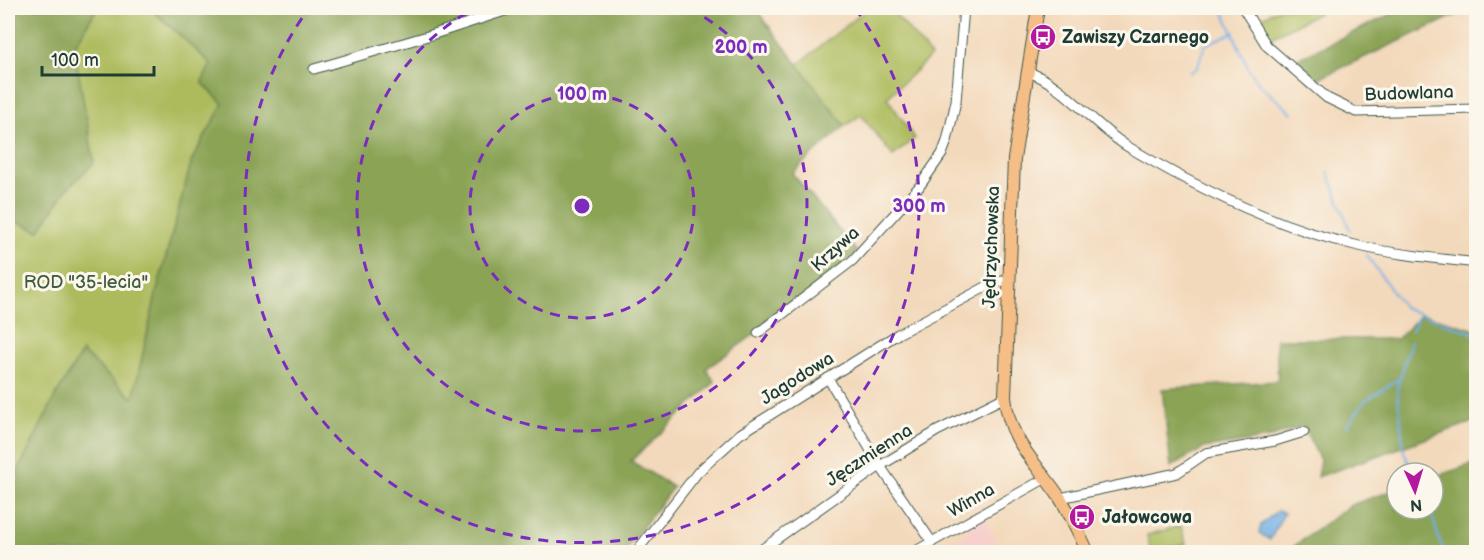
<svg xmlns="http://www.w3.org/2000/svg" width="1484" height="560" viewBox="0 0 1484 560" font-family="'Balsamiq Sans',sans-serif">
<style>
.built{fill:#f7d0ce}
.green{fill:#adbb5d;stroke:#667c48;stroke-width:1.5}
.forest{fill:#8aa354;stroke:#547044;stroke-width:1.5}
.water{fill:#74afe5;stroke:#4a768c;stroke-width:1.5}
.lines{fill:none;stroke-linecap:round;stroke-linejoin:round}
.stream{stroke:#74afe5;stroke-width:2}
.minor-casing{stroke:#3f5448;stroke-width:11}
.major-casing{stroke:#3f5448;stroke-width:14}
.minor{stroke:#fff;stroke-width:9}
.major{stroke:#f6be87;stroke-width:12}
.ring{fill:none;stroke:#7b2cbf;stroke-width:3;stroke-dasharray:10 8}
.labels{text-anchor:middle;stroke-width:6;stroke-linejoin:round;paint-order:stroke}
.poi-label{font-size:18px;font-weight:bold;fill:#1f3d34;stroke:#fbf7ec;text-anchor:start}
.street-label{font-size:18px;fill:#1f3d34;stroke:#fbf7ec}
.park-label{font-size:18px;fill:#425c3e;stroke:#fbf7ec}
.centre{fill:#7b2cbf;stroke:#fbf7ec;stroke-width:3}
.ring-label{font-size:18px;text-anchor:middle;font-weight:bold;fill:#7b2cbf;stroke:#fbf7ec;stroke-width:6;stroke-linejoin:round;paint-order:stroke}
</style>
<rect width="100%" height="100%" fill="#fbf7ec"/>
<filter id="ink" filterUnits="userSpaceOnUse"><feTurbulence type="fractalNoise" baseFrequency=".0167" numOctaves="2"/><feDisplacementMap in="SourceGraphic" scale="12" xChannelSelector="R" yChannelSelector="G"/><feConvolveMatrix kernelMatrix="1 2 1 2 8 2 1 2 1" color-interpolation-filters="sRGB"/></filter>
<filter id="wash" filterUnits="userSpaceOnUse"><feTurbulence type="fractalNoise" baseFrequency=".008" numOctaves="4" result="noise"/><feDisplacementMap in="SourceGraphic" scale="24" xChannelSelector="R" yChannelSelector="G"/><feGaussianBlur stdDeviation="1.35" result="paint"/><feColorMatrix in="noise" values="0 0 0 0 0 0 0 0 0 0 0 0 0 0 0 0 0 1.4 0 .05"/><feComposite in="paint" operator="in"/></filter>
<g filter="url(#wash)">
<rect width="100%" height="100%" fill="#f3d9bb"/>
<polygon class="built" points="984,517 1001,552 932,552 969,532 966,527"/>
<g class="green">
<polygon points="97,8 150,8 212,64 202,82 223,104 192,160 157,291 133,399 82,352 55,397 8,491 8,218 39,231 66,190 94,162 74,47"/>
<polygon points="868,8 890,8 931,56 887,98 915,138 893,156 861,115 845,126 797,65"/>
<polygon points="1280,8 1328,8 1267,39 1254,21"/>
<polygon points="1181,526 1186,544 1151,552 1147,535"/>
</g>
<g class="forest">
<polygon points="8,8 97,8 74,47 94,162 66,190 39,231 8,218 8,173 14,155 8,150"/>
<polygon points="150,8 755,8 845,126 792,173 857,252 797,304 706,369 715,382 631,461 673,487 624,552 8,552 8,491 55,397 82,352 133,398 157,290 192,160 223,104 202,82 211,64"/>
<polygon points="1404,8 1471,8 1311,82 1291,62"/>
<polygon points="1422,314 1476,330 1476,421 1317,477 1320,460 1303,426 1269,438 1204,448 1171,467 1162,389 1278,381 1276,339 1397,339"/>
<polygon points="1476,463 1476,552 1286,552 1351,505 1397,489 1397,509 1433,509 1433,477"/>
</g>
<polygon class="water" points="1277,511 1284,513 1270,540 1259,533 1261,525"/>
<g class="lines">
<g class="stream">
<polyline points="1222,8 1249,70 1262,87 1292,113"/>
<polyline points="1189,73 1197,68 1205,45 1234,32"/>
<polyline points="1328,172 1350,230"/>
<polyline points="1366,254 1404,308 1476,334"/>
<polyline points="1412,330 1418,316"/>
<polyline points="1411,342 1397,388 1404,452 1413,473"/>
<polyline points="1346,427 1365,401 1398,379"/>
<polyline points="1430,509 1443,552"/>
</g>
</g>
</g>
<g filter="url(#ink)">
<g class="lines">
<g class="minor-casing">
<g id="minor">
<polyline points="1243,8 1267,46 1327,98 1356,112 1476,109"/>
<polyline points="314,69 431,35 514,8"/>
<path d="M1028,72c37,12 67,56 102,76 69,41 146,79 225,97 40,10 81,13 121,18"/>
<polyline points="758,333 852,261 919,187 942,154 947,141 956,101 964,8"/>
<polyline points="828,378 880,466 932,542"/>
<polyline points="1060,498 1177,473 1206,453 1275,441 1304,432"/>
<polyline points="636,552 698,472 740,434 898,334 993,283 1008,280"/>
<polyline points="758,552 880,466 937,431 1005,397"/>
<polyline points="914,552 1046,478"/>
</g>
</g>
<g class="major-casing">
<path id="major" d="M1038,8l-24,151 -9,238c4,45 31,65 55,101 11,17 19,36 28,54"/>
</g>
<use href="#minor" class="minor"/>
<use href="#major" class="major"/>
</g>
</g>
<g class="ring">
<circle cx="582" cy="206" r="112"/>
<path d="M689 8A225 225 0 1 1 475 8"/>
<path d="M855 8A337 337 0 1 1 309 8"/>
</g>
<defs>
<g id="bus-disc" transform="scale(1.35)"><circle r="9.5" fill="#b5179e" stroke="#fbf7ec"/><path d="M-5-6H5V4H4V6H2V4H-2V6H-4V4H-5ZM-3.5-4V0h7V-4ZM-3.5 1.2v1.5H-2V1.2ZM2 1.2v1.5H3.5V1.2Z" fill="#fff"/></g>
</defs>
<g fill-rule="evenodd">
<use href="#bus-disc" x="1043" y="37"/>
<use href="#bus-disc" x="1082" y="517"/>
</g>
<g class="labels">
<g class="poi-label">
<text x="1062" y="43">Zawiszy Czarnego</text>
<text x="1102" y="523">Jałowcowa</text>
</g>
<g class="street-label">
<text transform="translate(1409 93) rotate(-2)" y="6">Budowlana</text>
<text transform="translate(991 247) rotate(-88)" y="6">Jędrzychowska</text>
<text transform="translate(835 249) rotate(-42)" y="6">Krzywa</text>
<text transform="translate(797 378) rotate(-32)" y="6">Jagodowa</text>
<text transform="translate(869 455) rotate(-33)" y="6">Jęczmienna</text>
<text transform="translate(971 500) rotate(-30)" y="6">Winna</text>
</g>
<g class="park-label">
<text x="86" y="288">ROD "35-lecia"</text>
</g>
</g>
<circle cx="582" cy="206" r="9" class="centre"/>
<g class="ring-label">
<text x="741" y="53">200 m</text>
<text x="582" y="100">100 m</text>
<text x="919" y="212">300 m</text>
</g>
<rect width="1484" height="560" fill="none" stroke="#fbf7ec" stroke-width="30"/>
<g transform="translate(1415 491) rotate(176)"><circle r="28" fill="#fbf7ec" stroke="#a3ada2" stroke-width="1.5"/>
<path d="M0-4.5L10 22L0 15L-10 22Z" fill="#b5179e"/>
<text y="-9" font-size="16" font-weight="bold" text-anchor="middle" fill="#1f3d34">N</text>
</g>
<path d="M42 66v9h112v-9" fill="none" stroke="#1f3d34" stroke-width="3"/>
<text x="51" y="66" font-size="18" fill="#1f3d34" stroke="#fbf7ec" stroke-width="4.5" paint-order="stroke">100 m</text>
</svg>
